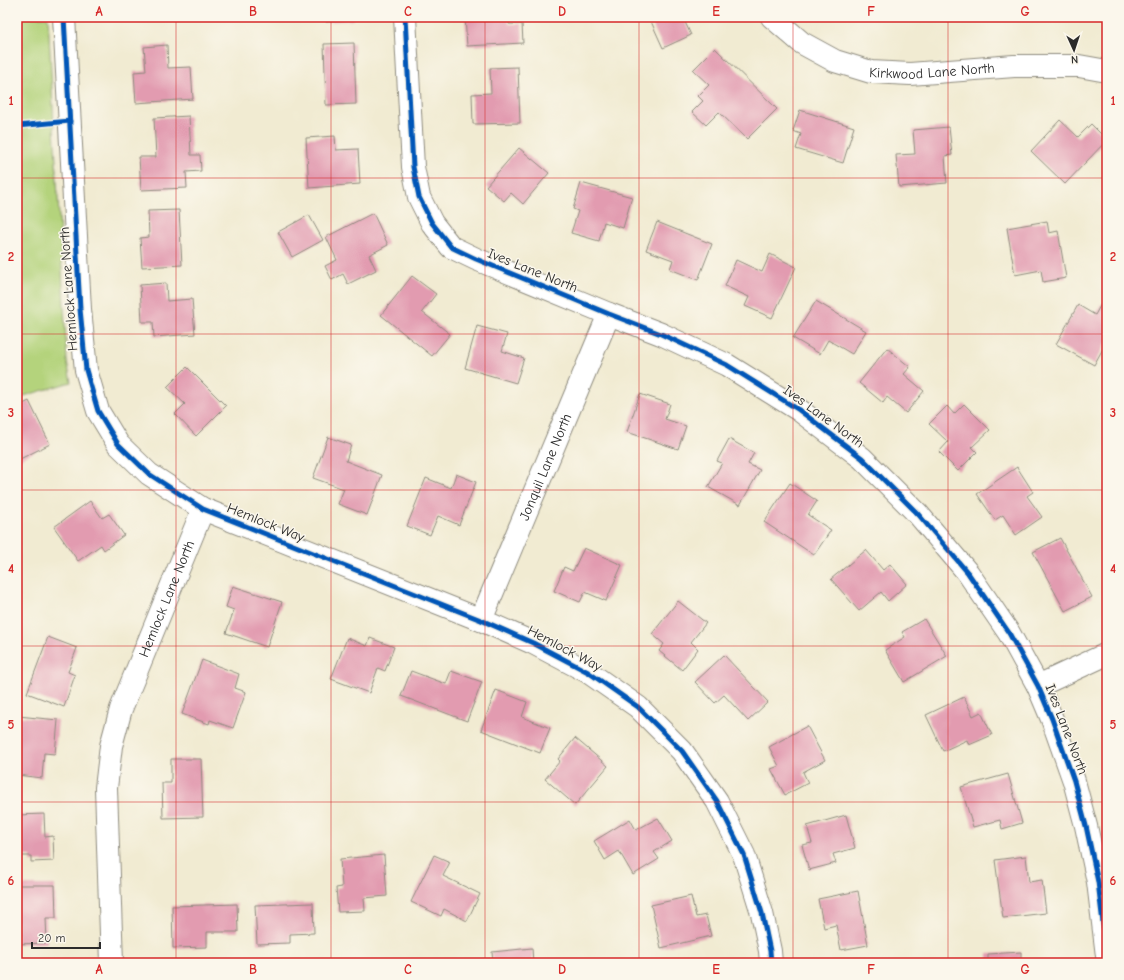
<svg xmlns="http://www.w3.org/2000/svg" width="1124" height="980" viewBox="0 0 1124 980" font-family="'Comic Neue',sans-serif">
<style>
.green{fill:#b4d37b;stroke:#707f53}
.building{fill:#e29bb0}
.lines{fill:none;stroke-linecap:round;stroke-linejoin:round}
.minor-casing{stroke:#8e8b7e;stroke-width:24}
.minor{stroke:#fff;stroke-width:22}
.cycleway-casing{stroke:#fbf7ec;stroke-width:8}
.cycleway{stroke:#0057b8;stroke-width:5}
.grid{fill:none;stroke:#d62828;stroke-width:1;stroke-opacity:0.55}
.labels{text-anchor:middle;stroke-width:3;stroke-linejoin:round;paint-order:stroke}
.street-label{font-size:14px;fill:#2b2b2b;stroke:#fbf7ec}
.neatline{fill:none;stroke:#d62828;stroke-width:1.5}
.grid-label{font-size:13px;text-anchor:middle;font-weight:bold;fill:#d62828}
</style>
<rect width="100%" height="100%" fill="#fbf7ec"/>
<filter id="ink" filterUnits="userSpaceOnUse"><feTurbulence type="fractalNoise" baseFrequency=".025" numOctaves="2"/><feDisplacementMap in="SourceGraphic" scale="8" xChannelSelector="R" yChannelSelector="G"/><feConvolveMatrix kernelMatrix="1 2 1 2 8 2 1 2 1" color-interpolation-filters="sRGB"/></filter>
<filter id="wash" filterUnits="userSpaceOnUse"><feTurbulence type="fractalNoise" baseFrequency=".012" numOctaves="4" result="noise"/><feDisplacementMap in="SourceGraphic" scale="16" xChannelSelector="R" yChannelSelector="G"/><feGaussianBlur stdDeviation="0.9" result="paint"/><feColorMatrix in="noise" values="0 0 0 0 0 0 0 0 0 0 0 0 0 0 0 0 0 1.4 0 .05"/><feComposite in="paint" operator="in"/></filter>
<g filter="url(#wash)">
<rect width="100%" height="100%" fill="#f1ebd2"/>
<polygon class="green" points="17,17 48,17 67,361 71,382 17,398"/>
<g id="blocks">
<g class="building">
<polygon points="326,17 352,17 353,20 326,22"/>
<polygon points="465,17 509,17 509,24 522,24 523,43 467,46"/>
<polygon points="649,17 696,17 685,22 691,35 663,48"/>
<polygon points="354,43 356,104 326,105 324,44"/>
<polygon points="167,45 168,68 191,67 193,99 136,103 134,72 146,71 144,47"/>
<polygon points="715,48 777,109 747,139 719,112 706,125 692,112 703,101 698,96 709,85 693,70"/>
<polygon points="518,67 520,123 473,124 472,94 491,93 490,68"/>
<polygon points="800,110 854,127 843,163 796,149 801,134 793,131"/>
<polygon points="189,116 191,155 200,155 201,171 186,172 187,188 141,190 139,157 156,157 154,118"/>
<polygon points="1060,120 1078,137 1091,124 1107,140 1065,184 1031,151"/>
<polygon points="949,127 952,155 945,156 947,183 899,187 896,155 915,154 913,130"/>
<polygon points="335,136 336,150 358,149 360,184 309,188 306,138"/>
<polygon points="519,148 549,173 523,204 511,193 504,201 486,186"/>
<polygon points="581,183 632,197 623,228 604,222 599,241 571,233 578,211 573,209"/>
<polygon points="179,210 182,265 142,267 140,238 149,237 148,211"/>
<polygon points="373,213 388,245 369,255 376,270 348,284 343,274 332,280 325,266 337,260 326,237"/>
<polygon points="309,215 323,240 292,257 278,232"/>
<polygon points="1047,221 1049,233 1058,231 1066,278 1043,282 1041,270 1015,275 1007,228"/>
<polygon points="657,222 712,244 698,280 670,269 673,260 646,250"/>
<polygon points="770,254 796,267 772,318 745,306 749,297 725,286 736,260 762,272"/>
<polygon points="412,276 436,294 422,312 450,334 432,356 381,315"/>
<polygon points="166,283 167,301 192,299 195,334 154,337 153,322 142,322 140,285"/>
<polygon points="816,301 866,331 852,354 828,340 820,354 793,338"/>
<polygon points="1101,304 1107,308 1107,343 1106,343 1094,365 1056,344 1078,305 1095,315"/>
<polygon points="477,326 507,334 502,351 524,358 516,383 465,368"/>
<polygon points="887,348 910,367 904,374 924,391 906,413 887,397 883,403 859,383"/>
<polygon points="187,367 226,406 196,436 175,414 185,404 167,387"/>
<polygon points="640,394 670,404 665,419 686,426 678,449 627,432"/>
<polygon points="29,401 50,444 20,459 17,454 17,407"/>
<polygon points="964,404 990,430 972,447 977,452 958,471 939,452 948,442 929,424 947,406 954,414"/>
<polygon points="328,437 351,445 346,461 382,475 367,515 338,504 344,489 313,478"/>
<polygon points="729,439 754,453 748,464 760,470 740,505 708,487 722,463 717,461"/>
<polygon points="1017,467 1033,492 1027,496 1042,517 1016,535 1003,515 995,520 977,494"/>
<polygon points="456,474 476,482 459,525 438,516 430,535 407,526 426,478 451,488"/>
<polygon points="790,483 817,501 808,515 831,530 814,555 764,522"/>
<polygon points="90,501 102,518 109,514 124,535 104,550 101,545 78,561 54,527"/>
<polygon points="1060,538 1092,597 1065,611 1033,552"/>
<polygon points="584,548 622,565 606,601 585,592 580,602 554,591 564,567 573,571"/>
<polygon points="866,550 883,570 890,564 907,584 888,601 881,592 859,611 831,579"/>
<polygon points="233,586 282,602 267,647 226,633 234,610 226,607"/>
<polygon points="678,601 706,623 691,642 698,649 682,670 659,651 664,644 652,634"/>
<polygon points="924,619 947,656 904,682 885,650 905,637 902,632"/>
<polygon points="48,637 77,648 68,672 75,675 64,707 27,693"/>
<polygon points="347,638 367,646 370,638 394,647 385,671 378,668 369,693 331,679"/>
<polygon points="724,655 768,702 748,721 724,695 715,703 695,682"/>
<polygon points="202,660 239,674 235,688 246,692 233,728 210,720 209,724 182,714"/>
<polygon points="411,671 446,684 451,671 482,682 467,721 401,696"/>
<polygon points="496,690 527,702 522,717 550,728 540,753 481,730"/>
<polygon points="964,697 973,716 981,712 992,735 969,745 967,740 943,751 926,715"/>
<polygon points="18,716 58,720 55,754 44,753 42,778 17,775 17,726"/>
<polygon points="807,726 825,760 803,772 808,783 785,795 771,769 779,766 769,747"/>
<polygon points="575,738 608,766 575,805 545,779 560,761 558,759"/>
<polygon points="171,759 201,759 203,817 163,818 162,783 171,783"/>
<polygon points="1008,774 1022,823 1002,829 1000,820 973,827 961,787"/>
<polygon points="44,814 45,837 53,836 54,861 31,862 31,856 17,856 17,815"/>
<polygon points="846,815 855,848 833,854 836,863 809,870 802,845 812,843 807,826"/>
<polygon points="658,818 672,841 654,852 659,859 633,875 619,851 605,860 594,841 630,819 636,830"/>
<polygon points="384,855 387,896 364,898 365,911 338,912 336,888 342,887 340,859"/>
<polygon points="434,855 450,862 443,876 480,894 467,921 444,909 441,916 411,902"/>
<polygon points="1026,856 1029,882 1042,880 1046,913 1003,918 995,860"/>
<polygon points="17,885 55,885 56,918 46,918 47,943 17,944"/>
<polygon points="858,891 868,945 841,950 836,925 824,928 818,899"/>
<polygon points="691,896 696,917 706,915 711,936 661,948 651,905"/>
<polygon points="313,903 314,933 290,934 290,943 257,944 255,905"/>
<polygon points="237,904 238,932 207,932 207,947 173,948 172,906"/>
<polygon points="532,948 533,963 493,963 492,952"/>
<polygon points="1021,952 1021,963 988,963 988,954"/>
</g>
</g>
</g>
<g filter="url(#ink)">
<use href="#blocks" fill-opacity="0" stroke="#8e8b7e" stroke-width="1"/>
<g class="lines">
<g class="minor-casing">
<g id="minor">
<polyline points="64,17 80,309 86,370 98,411 118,444 149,474 203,509 481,620 533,643 588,672 638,707 682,751 717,801 744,855 762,913 770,951 771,963"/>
<polyline points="405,17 413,167 419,197 432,223 451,247 476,259 609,314 661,334 727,365 799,410 862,458 918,514 968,573 1009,633 1038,686 1052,719 1074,781 1086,826 1098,882 1107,956"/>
<path id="s1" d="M772,17l30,26 33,18 36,11 39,2 104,-8h65l28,5"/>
<path id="s2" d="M481,620l128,-306"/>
<polyline points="1038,686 1107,654"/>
<path id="s3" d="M112,963l-6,-175 5,-42 10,-37 82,-200"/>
</g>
</g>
<use href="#minor" class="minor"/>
<g class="cycleway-casing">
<g id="cycleway">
<polyline points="64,17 80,309 86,370 98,411 118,444 149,474 203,509 481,620 533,643 588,672 638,707 682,751 717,801 744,855 762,913 770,951 771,963"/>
<polyline points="405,17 413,167 419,197 432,223 451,247 476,259 609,314 661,334 727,365 799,410 862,458 918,514 968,573 1009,633 1038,686 1052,719 1074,781 1086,826 1098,882 1107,956"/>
<polyline points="17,126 70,121"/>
</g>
</g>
<use href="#cycleway" class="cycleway"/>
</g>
</g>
<path class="grid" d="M176,17v946M331,17v946M485,17v946M639,17v946M793,17v946M948,17v946M17,178h1090M17,334h1090M17,490h1090M17,646h1090M17,802h1090"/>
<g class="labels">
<g class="street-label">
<text dy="5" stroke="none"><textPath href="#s1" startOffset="176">Kirkwood Lane North</textPath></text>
<text transform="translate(533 270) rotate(22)" y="5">Ives Lane North</text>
<text transform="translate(68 289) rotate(-94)" y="5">Hemlock Lane North</text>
<text transform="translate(824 416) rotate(36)" y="5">Ives Lane North</text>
<text dy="5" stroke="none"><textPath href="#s2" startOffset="166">Jonquil Lane North</textPath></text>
<text transform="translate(266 522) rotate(22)" y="5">Hemlock Way</text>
<text dy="5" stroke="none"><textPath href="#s3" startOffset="375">Hemlock Lane North</textPath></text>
<text transform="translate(565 648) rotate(28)" y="5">Hemlock Way</text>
<text transform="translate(1067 729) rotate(69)" y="5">Ives Lane North</text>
</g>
</g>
<rect width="1124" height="980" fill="none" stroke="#fbf7ec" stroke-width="44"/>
<g transform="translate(1074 50) rotate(177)" stroke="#fbf7ec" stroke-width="3" paint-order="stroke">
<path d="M0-3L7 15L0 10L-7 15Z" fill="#2b2b2b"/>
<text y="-6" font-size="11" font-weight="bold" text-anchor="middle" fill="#2b2b2b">N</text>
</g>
<path d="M32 942v6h68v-6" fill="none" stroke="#2b2b2b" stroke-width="2"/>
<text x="38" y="942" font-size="12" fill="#2b2b2b" stroke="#fbf7ec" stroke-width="3" paint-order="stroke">20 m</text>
<rect x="22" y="22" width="1080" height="936" class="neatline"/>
<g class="grid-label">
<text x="99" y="16">A</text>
<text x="253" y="16">B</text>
<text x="408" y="16">C</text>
<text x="562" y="16">D</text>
<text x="716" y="16">E</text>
<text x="871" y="16">F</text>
<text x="1025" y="16">G</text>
<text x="11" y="105">1</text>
<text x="1113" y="105">1</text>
<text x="11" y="261">2</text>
<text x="1113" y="261">2</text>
<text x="11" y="417">3</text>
<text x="1113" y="417">3</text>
<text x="11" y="573">4</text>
<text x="1113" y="573">4</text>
<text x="11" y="729">5</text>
<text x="1113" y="729">5</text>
<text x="11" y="885">6</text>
<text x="1113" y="885">6</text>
<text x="99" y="974">A</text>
<text x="253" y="974">B</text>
<text x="408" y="974">C</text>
<text x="562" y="974">D</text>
<text x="716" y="974">E</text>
<text x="871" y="974">F</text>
<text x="1025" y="974">G</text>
</g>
</svg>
